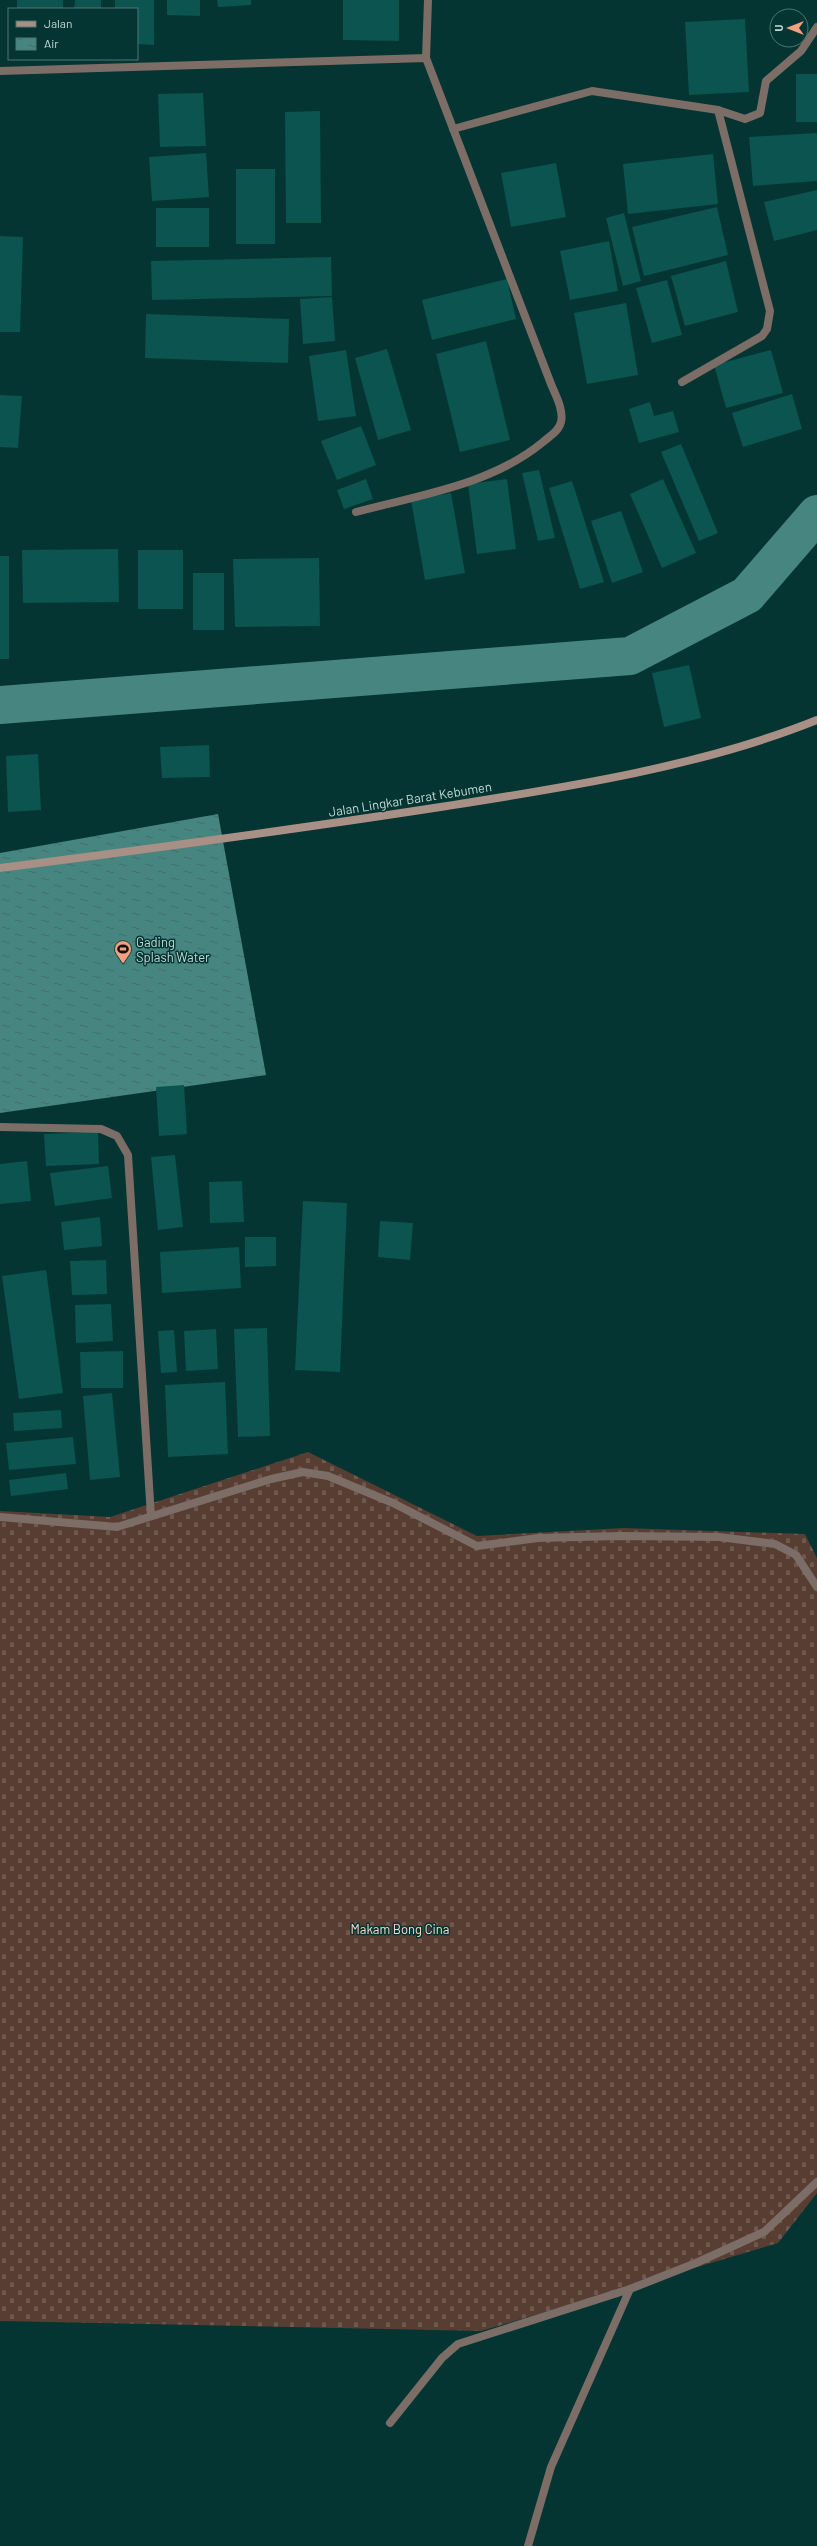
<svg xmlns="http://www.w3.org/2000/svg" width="817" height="2546" viewBox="0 0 817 2546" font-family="Barlow,sans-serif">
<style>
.cemetery{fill:url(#cemetery-stones)}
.water{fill:url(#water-ripples)}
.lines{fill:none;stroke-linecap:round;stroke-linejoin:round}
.canal{stroke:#478680;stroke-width:38}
.building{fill:#0b544f}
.service{stroke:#7c6d66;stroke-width:8}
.minor{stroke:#7c6d66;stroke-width:8}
.secondary{stroke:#a99086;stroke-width:8}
.labels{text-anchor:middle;stroke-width:3;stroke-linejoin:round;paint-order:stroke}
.street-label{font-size:13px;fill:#c2d9d6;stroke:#043532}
.poi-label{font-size:13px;fill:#c2d9d6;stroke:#043532;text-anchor:start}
.park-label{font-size:13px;fill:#f9dacd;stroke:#043532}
</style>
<defs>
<pattern id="cemetery-stones" width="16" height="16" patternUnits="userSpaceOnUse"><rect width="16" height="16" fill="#583d32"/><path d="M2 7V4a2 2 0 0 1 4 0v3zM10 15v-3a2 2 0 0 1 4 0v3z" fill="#6e584f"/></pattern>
<pattern id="water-ripples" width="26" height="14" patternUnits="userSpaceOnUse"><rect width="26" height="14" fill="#478680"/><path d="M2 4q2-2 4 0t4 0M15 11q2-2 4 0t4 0" fill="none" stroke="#426e6a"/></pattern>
</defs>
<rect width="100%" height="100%" fill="#043532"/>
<polygon class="cemetery" points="308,1452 477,1536 624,1528 805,1534 817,1558 817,2193 778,2243 481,2331 0,2321 0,1511 110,1517"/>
<polygon class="water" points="218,814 266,1075 0,1113 0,853"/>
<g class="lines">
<polyline class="canal" points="0,705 630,656 747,595 817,514"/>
</g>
<g class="building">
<rect x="17" y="0" width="46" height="9"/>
<polygon points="75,0 101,0 101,9 74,9"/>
<polygon points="115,0 154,0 154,45 137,44 137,9 115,9"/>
<polygon points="167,0 200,0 200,16 167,15"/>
<polygon points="217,0 251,0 251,5 218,7"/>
<polygon points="343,0 399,0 399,41 343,40"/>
<polygon points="745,19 749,92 689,95 685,22"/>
<rect x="796" y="74" width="21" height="48"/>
<polygon points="203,93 206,146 160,147 158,94"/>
<polygon points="320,111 321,223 286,223 285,112"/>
<polygon points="817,133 817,181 753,186 749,137"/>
<polygon points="206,153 209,197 152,201 149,157"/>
<polygon points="713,154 718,204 628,214 623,164"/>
<polygon points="556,163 566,217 511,227 501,173"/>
<rect x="236" y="169" width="39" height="75"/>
<polygon points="817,190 817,230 774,241 764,202"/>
<polygon points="717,207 728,255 644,276 632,227"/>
<rect x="156" y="208" width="53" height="39"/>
<polygon points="624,213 641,281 623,286 606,218"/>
<polygon points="0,236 23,237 20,332 0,332"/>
<polygon points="609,241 618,291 570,300 560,251"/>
<polygon points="331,257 332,296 152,300 151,261"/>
<polygon points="726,261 738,312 685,326 671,276"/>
<polygon points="507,279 516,319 432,340 422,300"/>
<polygon points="667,280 682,335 652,343 636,288"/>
<polygon points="332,297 335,341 303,344 300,299"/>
<polygon points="626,303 638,375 587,384 574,313"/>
<polygon points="146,314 289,319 288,363 145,358"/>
<polygon points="486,341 510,440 460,452 436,354"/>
<polygon points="387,349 411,430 378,440 355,358"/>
<polygon points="346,350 356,416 318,421 309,356"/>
<polygon points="771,350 783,393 726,408 714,365"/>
<polygon points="792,394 802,429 743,447 732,413"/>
<polygon points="0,395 22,396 18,448 0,447"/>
<polygon points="650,402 654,416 673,411 679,432 639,443 629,409"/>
<polygon points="361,426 376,465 337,480 321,441"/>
<polygon points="681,444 718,533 699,541 661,452"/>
<polygon points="539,470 555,538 538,541 522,473"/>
<polygon points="366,479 373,499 344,509 337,490"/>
<polygon points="507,479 516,549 477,554 468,484"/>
<polygon points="663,479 696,553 662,568 630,494"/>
<polygon points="572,481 604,582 580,589 549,488"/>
<polygon points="451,493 465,573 425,580 411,500"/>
<polygon points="621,511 643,572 612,583 591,521"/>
<polygon points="118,549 119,602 23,603 22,550"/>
<rect x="138" y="550" width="45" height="59"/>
<rect x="0" y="556" width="9" height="103"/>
<polygon points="319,558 320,626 235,627 233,559"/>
<rect x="193" y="573" width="31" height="57"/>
<polygon points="689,665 701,718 664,727 652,673"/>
<polygon points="209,745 210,777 162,778 160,747"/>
<polygon points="38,754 41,810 8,812 6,756"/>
<polygon points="184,1085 187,1134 159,1136 156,1087"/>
<polygon points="98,1132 99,1164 46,1166 44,1134"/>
<polygon points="175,1155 183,1227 158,1230 151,1157"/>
<polygon points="27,1161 31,1201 0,1204 0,1164"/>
<polygon points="108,1166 112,1198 55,1206 50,1173"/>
<polygon points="242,1181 244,1222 210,1223 209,1182"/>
<polygon points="303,1201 347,1203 340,1372 295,1370"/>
<polygon points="100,1217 102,1246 64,1250 61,1222"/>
<polygon points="380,1221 413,1223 410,1260 378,1257"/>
<polygon points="245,1237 276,1237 276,1266 245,1267"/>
<polygon points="239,1247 241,1288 162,1293 160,1252"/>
<polygon points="106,1260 107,1294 72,1295 70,1261"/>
<polygon points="46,1270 63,1393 19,1399 2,1276"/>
<polygon points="111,1304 113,1341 76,1343 75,1305"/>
<polygon points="267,1328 270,1436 238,1437 234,1329"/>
<polygon points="216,1329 218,1369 186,1371 184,1331"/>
<polygon points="174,1330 177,1372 161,1373 158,1331"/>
<polygon points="123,1351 123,1388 81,1388 80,1352"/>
<polygon points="225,1382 228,1454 168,1457 165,1385"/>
<polygon points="112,1393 120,1477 90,1480 83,1396"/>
<polygon points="61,1410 62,1428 14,1431 13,1413"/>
<polygon points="73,1437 76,1464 9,1470 6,1443"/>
<polygon points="66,1473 68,1489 11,1496 9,1480"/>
</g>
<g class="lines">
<polyline class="service" points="390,2423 442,2358 458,2344 630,2289 696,2263 764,2232 817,2182"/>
<g class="minor">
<polyline points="426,58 428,0"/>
<path d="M0,71l426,-13 125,326c4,10 13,26 10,38 -2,9 -11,14 -18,20 -52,43 -124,53 -187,70"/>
<polyline points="453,129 592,91 718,110 745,119 760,113 766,81 801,51 817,27"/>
<polyline points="682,382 762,336 767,329 770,311 718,110"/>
<polyline points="0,1127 101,1129 117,1136 128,1155 151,1516"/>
<polyline points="0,1517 117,1527 271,1479 303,1472 328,1476 393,1503 477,1546 538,1538 620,1536 719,1537 775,1544 796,1555 817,1587"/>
<polyline points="528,2546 551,2467 630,2289"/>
</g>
<path class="secondary" d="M0,868c149,-19 298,-39 447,-62 121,-19 256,-40 370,-86"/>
</g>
<defs>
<g id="stadium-pin" transform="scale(0.9)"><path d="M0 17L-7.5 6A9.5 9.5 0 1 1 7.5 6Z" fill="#f2a07f" stroke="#043532"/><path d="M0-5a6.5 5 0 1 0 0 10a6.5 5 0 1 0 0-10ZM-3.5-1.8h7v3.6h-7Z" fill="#111"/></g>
</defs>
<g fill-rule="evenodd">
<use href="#stadium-pin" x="123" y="949"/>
</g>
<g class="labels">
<g class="street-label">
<text transform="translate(410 799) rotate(-9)" y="5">Jalan Lingkar Barat Kebumen</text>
</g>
<g class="poi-label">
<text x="136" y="947">Gading<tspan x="136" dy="15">Splash Water</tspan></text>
</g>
<g class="park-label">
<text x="400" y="1934">Makam Bong Cina</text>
</g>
</g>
<rect x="8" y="8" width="130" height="52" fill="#043532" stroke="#507774"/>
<rect x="16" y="21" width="20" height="6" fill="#a99086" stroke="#507774"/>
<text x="44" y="28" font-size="12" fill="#c2d9d6">Jalan</text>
<rect x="16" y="38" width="20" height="12" fill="url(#water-ripples)" stroke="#507774"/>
<text x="44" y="48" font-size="12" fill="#c2d9d6">Air</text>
<g transform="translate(789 28) rotate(270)"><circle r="19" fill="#043532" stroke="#507774"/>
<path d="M0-3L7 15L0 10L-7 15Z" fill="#f2a07f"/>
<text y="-6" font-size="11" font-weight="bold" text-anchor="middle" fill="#c2d9d6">U</text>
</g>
</svg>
